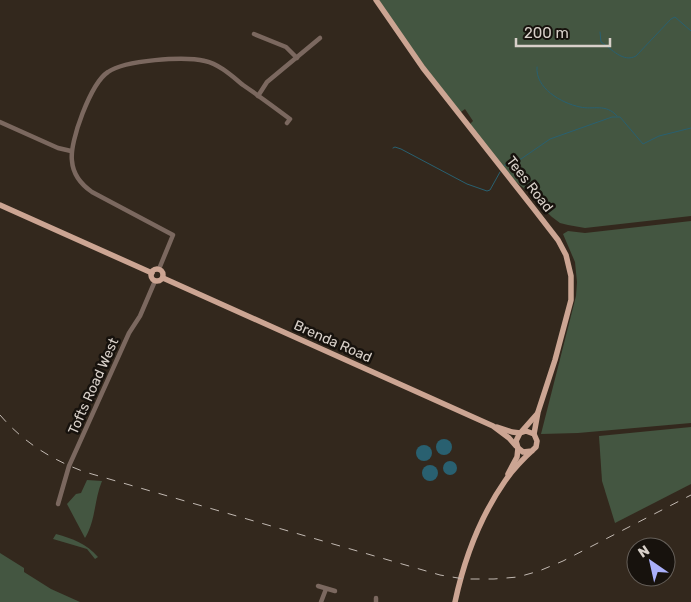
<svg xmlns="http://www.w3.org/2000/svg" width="691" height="602" viewBox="0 0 691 602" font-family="Rubik,sans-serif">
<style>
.green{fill:#445641}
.water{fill:#296070}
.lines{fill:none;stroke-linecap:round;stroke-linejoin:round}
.stream{stroke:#296070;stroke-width:1}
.minor{stroke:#7b685f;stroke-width:4.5}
.major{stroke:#cca593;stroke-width:5.5}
.rail{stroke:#c2b9b2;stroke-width:1;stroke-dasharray:9 9;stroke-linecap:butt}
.labels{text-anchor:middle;stroke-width:5;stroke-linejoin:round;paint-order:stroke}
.street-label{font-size:14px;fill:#d8d0c9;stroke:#17120d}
</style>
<rect width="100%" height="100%" fill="#33281d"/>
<g class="green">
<polygon points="379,0 691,0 691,216 585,228 568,225 560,223 552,217 538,204 528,188 526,190 514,180 469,125 473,121 465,109 461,112 459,111 404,39"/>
<polygon points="691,221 691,423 578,433 541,434 576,296 577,282 575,262 563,234 568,231 585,233"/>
<polygon points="691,427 691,484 615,523 602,481 599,436"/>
<path d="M87,480l15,1c-8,19 -6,39 -17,57l-18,-34 9,-10 5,-1z"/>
<path d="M56,534c17,5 30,9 42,23l-3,2 -8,-10 -34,-10z"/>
<polygon points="0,553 24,568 24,572 51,589 80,602 0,602"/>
</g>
<g class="water">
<circle cx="444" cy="447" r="8"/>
<circle cx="424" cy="453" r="8"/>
<circle cx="450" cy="468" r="7"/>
<circle cx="430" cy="473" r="8"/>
</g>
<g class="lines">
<g class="stream">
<path d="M600,32l1,10c11,7 22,21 35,14l35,-37 4,-2 16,14"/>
<path d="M537,67c-2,21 24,36 43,40 13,3 26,-4 37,9"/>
<polyline points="393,148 395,147 401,149 467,184 487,191 490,190 500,172"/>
<polyline points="504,166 508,162 521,159 550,139 612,117 620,117 643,144 659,136 691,128"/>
</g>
<g class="minor">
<polyline points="254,34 286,47 297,58"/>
<polyline points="258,96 267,82 320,38"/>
<polyline points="0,122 58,148 71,151"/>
<path d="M159,269l14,-34 -81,-43c-10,-7 -19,-18 -20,-31 -3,-19 19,-78 36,-89 17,-12 76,-16 97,-11 14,3 27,15 38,24 16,11 31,22 47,34l-3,4"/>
<polyline points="58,504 69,466 129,333 140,316 155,281"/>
<polyline points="318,586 335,591"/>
<polyline points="376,598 376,602"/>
<polyline points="321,602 326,589"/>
</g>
<g class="major">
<polyline points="376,0 423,68 534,209 558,240 566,255 571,276 571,300 555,360 538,412 534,434"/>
<polyline points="0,205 152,273"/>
<circle cx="157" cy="275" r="6"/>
<polyline points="163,278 493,426 509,438 516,446"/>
<polyline points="497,427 512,432 520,433"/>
<polyline points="522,431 537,414"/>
<polyline points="508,474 517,457 518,448"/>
<path d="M455,602c9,-42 25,-85 50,-121 8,-12 20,-24 31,-34l1,-6 -3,-7 -8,-3 -6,2 -4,8 2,7 5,4 9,-1"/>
</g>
<path class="rail" d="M0,415c23,27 52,45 85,57l355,103 24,4h30l24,-2 21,-6 24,-10 128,-66"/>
</g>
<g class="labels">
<g class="street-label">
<text transform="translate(530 184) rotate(52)" y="5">Tees Road</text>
<text transform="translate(333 341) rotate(24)" y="5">Brenda Road</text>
<text transform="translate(93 386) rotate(-66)" y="5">Tofts Road West</text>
</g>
</g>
<g transform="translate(651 562) rotate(326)"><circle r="24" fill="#17120d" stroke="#645e58"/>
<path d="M0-4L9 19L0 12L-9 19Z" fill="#aab0fb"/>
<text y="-8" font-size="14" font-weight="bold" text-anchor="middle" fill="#d8d0c9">N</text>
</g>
<path d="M516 38v8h94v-8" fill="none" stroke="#d8d0c9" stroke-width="2.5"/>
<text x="524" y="38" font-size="15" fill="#d8d0c9" stroke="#17120d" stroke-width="4" paint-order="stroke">200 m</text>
</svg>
